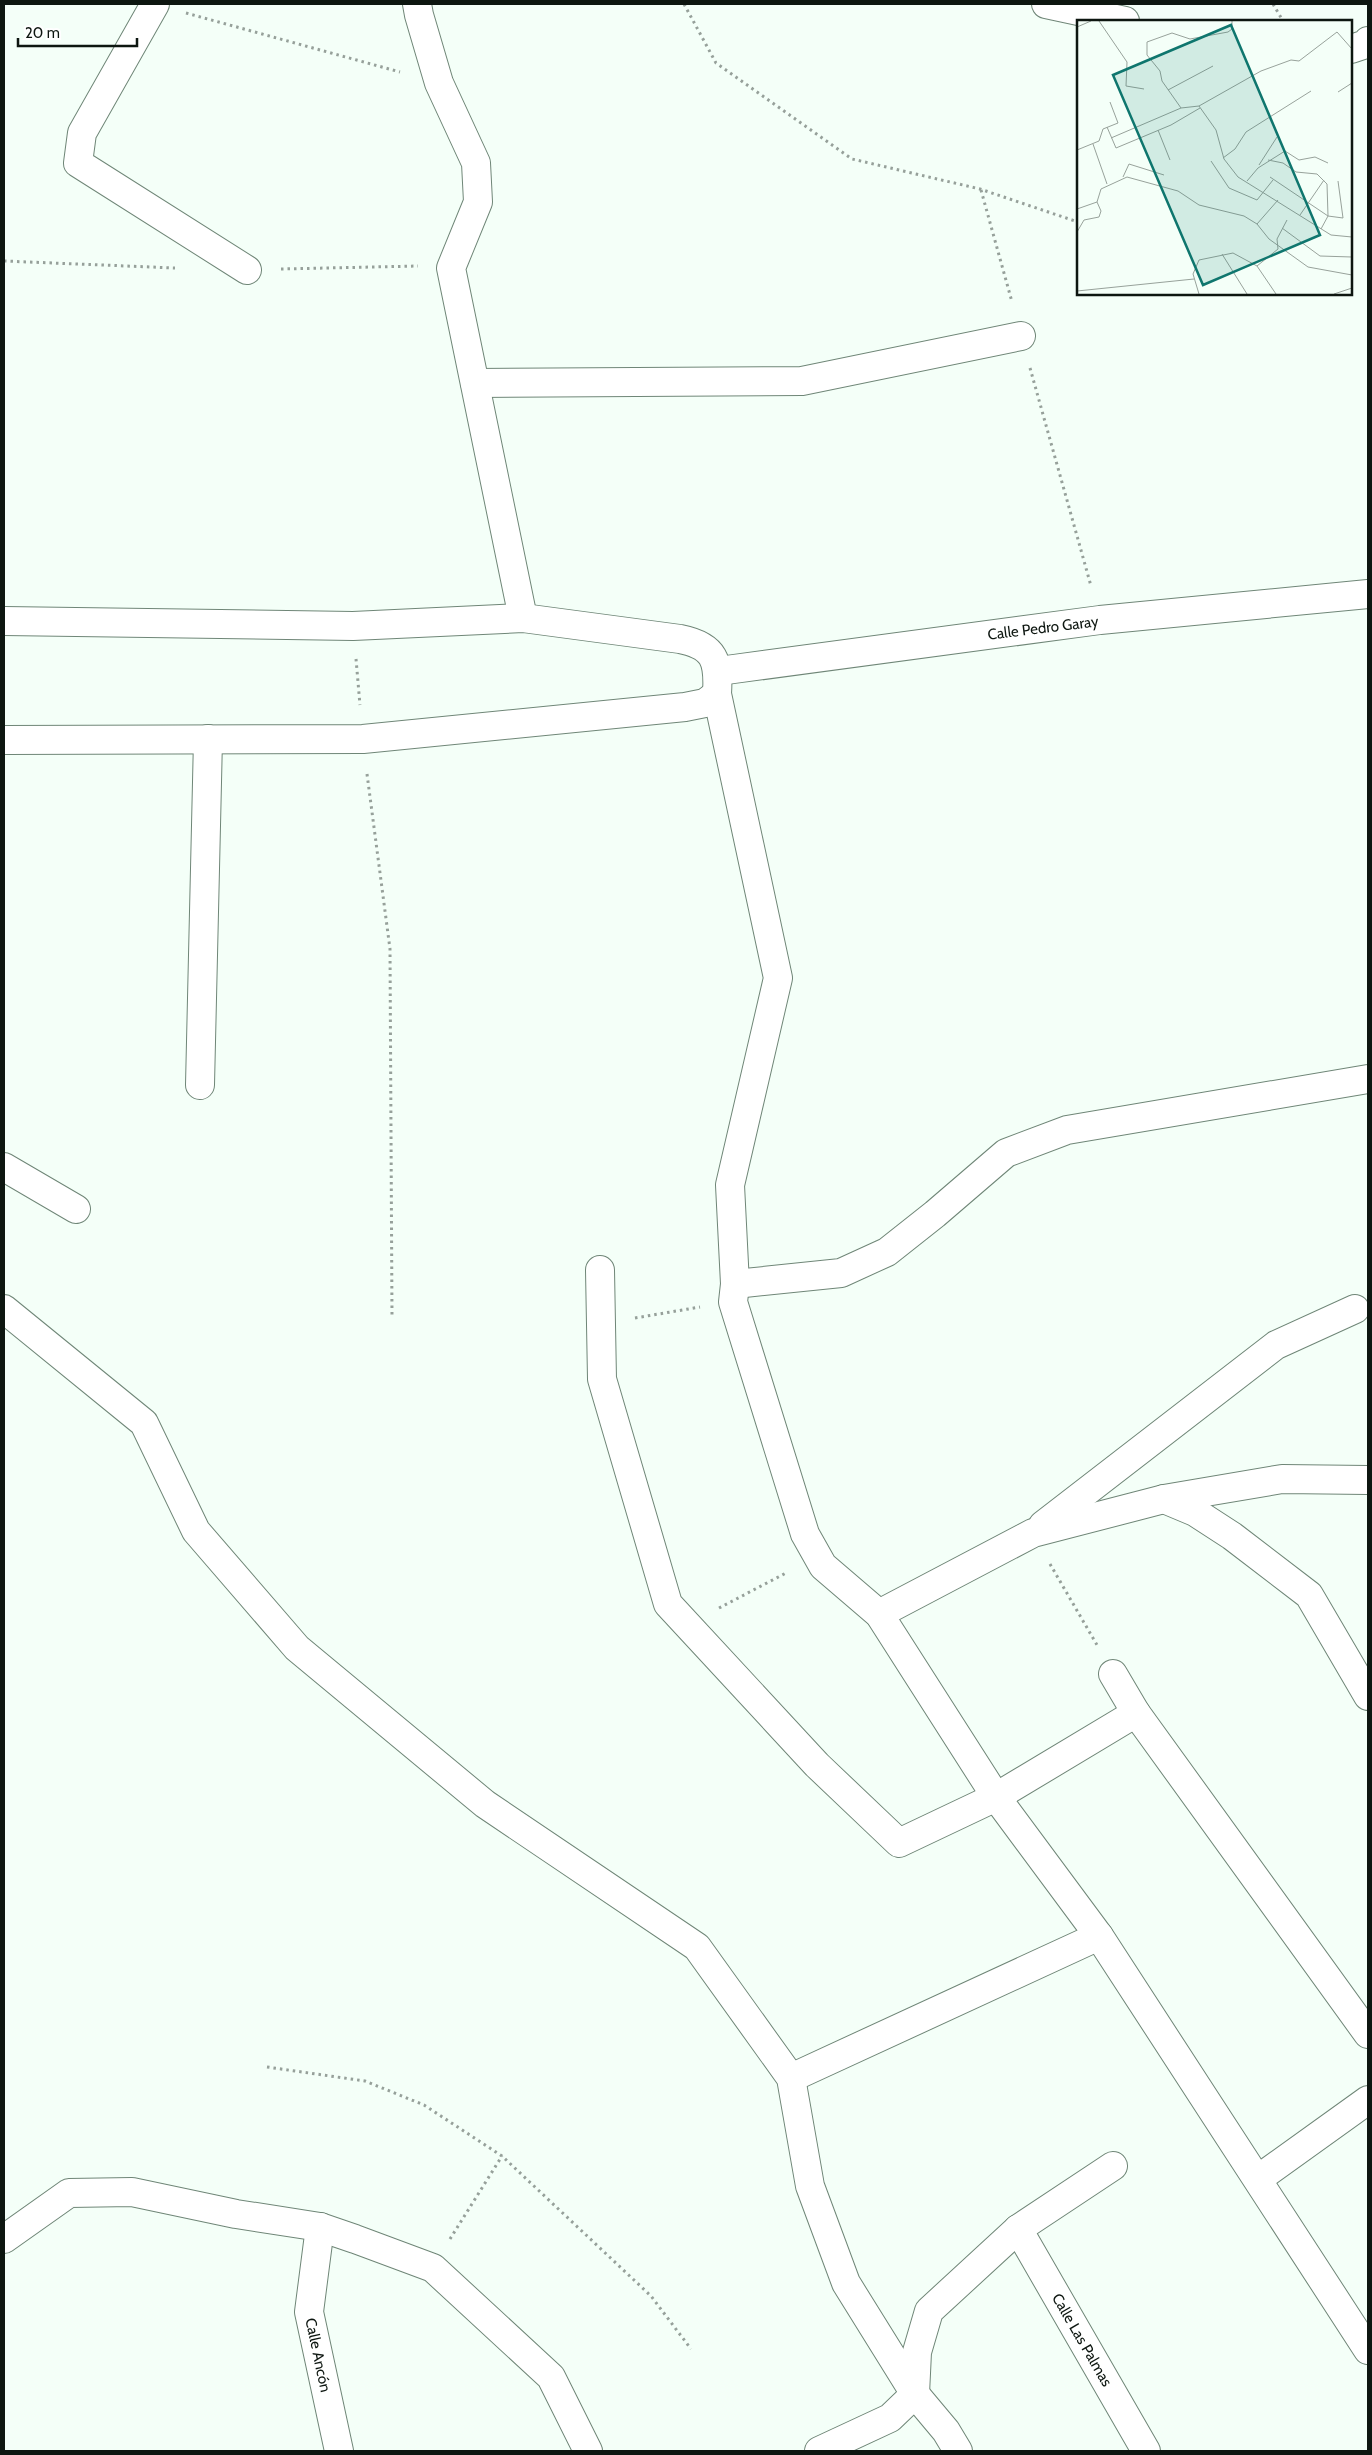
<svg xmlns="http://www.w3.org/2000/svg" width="1372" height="2455" viewBox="0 0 1372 2455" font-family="Cabin,sans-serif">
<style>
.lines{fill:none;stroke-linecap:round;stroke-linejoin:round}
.minor-casing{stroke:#6f8677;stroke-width:30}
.path{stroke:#96a09a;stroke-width:3;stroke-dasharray:2.5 4;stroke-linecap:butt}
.minor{stroke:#fff;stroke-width:28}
.labels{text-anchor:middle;stroke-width:4;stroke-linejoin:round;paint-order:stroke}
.street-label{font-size:15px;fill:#0d1610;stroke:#fff}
.inset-road{fill:none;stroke:#98a29b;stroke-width:1}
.view{fill:#0f766e;fill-opacity:0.15;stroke:#0f766e;stroke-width:2.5}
.inset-edge{fill:none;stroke:#0d1610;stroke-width:2.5}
</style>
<rect width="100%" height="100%" fill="#f4fff8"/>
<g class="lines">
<g class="minor-casing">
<g id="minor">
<polyline points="155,4 82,133 78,163 247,270"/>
<polyline points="417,4 419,15 439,83 476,163 478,202 451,268 523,618"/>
<polyline points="1046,4 1125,21"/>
<polyline points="1351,49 1366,44 1368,41"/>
<polyline points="475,383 802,381 1021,336"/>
<path d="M4,621l349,5 170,-8 157,21c35,7 39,22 37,55l61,284 -48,207 5,99 -2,18 72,232 18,32 56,48 117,183 103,139 269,414"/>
<polyline points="719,671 1100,620 1368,594"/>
<polyline points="4,740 363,739 685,707 705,703 717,694"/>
<polyline points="200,1085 208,739"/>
<polyline points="4,1167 76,1209"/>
<polyline points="600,1270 602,1379 668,1604 817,1765 899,1843 996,1797 1136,1713"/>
<polyline points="735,1284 841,1273 887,1252 935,1214 1006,1153 1067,1130 1368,1079"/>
<polyline points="4,1309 144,1423 196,1531 297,1648 485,1804 697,1947 791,2078 810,2186 846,2283 915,2394 946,2431 958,2451"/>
<polyline points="1164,1499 1195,1512 1232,1536 1309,1595 1368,1696"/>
<polyline points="1043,1525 1276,1345 1355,1309"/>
<polyline points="879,1614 1033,1533 1164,1499 1282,1479 1368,1480"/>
<polyline points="1113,1674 1136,1713 1368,2034"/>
<polyline points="791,2078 1099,1936"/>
<polyline points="1258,2179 1368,2100"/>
<polyline points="320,2227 309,2312 339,2451"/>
<polyline points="1018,2229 1146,2451"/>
<polyline points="4,2239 69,2193 132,2192 236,2214 320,2227 355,2239 433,2268 551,2377 588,2451"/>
<polyline points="819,2451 890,2418 915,2394 917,2352 929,2311 1018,2229 1113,2166"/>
</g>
</g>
<g class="path">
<polyline points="684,4 716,63 852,159 980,189 1078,222"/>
<polyline points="1273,4 1283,21"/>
<polyline points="186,13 400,72"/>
<polyline points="981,190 1012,302"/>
<polyline points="4,261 175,268"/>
<polyline points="281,269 418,266"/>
<polyline points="1030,368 1091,586"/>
<polyline points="356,659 360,705"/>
<polyline points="367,774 390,949 392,1316"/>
<polyline points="635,1318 700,1307"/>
<polyline points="1050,1564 1097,1645"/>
<polyline points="719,1608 786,1573"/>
<polyline points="267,2067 365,2081 424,2105 502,2156 651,2296 691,2349"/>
<polyline points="450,2239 502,2156"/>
</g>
<use href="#minor" class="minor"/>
</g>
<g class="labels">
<g class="street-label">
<text transform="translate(1043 628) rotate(-7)" y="5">Calle Pedro Garay</text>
<text transform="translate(1082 2340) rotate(60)" y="5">Calle Las Palmas</text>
<text transform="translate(318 2355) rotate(78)" y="5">Calle Ancón</text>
</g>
</g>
<g transform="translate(1077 20)">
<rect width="275" height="275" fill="#f4fff8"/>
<path class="inset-road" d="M22,1l28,41 -1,24 18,3M0,7l14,-6M91,70l45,-24M261,72l14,-9M122,86l17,24 8,29 14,18 93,58 21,2M122,86l62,-35 30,-11 8,1 38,-29 15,17M104,88l-19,-27 -2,-10 -13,-16v-13l25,-9 18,6 38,-7 4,-3v-8M30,107l9,21 55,-23 29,-17M81,110l12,30M34,118l70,-30 18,-2M16,124l14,40M0,130l22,-9 4,-12 15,-6 -8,-21M146,138l12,-9 11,-17 65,-41M191,140l15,3 13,9 21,2 10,10 1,32 -7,13M134,141l18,27 28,12 16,-20M182,145l18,-28M46,157l6,-13 35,11M193,157l58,39 15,2 -5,-37M170,161l11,-13 27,-17 14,9 16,-3 13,6M20,182l4,-13 26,-12 51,14 21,14 45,11 13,8 12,15 39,28 44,8M0,189l20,-7 4,9 -2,6 -15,3 -7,12M223,195l24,-35M180,204l21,-24M205,208l38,28 32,1M145,234l25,40M180,246l21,-17 -1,-10 10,-19M0,271l117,-12M122,274l-6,-20 6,-14 34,-7 24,13 19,28M257,274l18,-6"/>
<path class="view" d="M154,5l89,210 -117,50 -90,-210z"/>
<rect width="275" height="275" class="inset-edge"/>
</g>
<rect width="1372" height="2455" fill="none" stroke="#0d1610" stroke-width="10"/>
<path d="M18 38v8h119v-8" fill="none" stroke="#0d1610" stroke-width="2.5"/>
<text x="25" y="38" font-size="15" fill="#0d1610" stroke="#ffffff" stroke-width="4" paint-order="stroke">20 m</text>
</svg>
